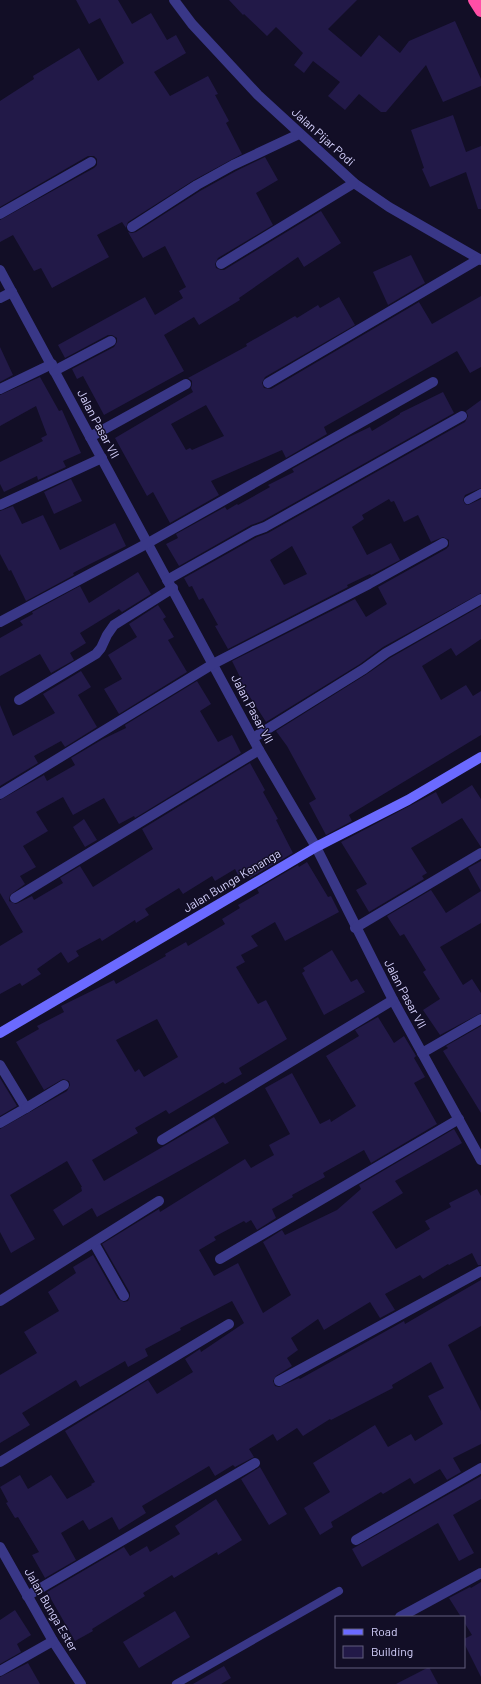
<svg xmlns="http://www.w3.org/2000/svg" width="481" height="1684" viewBox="0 0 481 1684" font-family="Barlow,sans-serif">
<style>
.building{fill:#221948;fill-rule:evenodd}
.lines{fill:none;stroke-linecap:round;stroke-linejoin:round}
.lane{stroke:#393787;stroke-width:8}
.street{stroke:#393787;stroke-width:10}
.secondary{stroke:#6b6aff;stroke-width:10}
.highway{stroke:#ff4ea6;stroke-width:12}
.labels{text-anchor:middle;stroke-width:3;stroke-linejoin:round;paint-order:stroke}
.street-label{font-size:12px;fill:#d7d3ff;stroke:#120e26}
</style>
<rect width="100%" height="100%" fill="#120e26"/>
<g class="building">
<polygon points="76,0 118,0 132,24 151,13 167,40 176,35 186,53 154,72 170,96 208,76 218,94 215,95 229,121 226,123 242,154 194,180 128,222 126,228 122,222 97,235 109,257 52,288 41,268 34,271 13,235 0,242 0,220 94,168 97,165 97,159 94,156 88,156 0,207 0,101 34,79 33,76 79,48 98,81 124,63 100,18 89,24"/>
<polygon points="229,0 357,0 328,29 361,57 379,35 400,53 409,41 455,21 481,79 481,86 443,102 426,65 386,112 381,112 359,94 345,110 328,96 340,82 313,61 304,73 294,65 303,53 276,27 267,36 244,14 243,15"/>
<polygon points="453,115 466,152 481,146 481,209 478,209 466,172 430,187 422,169 424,168 411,130"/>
<polygon points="265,157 278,180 256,193 273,225 218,258 215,264 216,268 221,270 224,270 321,211 341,243 304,267 298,257 239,298 240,300 199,325 194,317 164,335 184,371 104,415 83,376 77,379 72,369 114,347 117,342 117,338 112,335 108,335 65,358 58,345 145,297 155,315 183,298 179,291 186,287 165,246 143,258 128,232 132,233 136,232 200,191 236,171"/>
<polygon points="411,255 425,283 388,305 373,272"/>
<path d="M481,296v71l-11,6 -13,-22 -133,76 3,7 -41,24 -4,-8 -71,31 8,14 -49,28 -17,-31 -6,4 -32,-58 78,-46 -2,-4 1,-3v-4l-4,-3 59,-32 -1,-2 49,-28 2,2 21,-13 2,3 19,-11 16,28 -90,52 -3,6 2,5 7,1 148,-87 13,22zM206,405l18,31 -32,14 -2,-2 -4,2 -15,-26z"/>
<polygon points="0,347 13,375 0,382"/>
<polygon points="40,377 59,411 62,410 81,453 63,461 66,467 38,480 37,476 4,492 0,484 0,462 43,441 41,438 47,435 36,406 0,426 0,395"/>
<polygon points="443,392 454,413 262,521 251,525 179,566 166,544 178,538 176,534 225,507 227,510 237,504 238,505 270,487 268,485 294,472 292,469 349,437 370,427 372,431 400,414 400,413"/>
<path d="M481,400v88l-16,7 -2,5 2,4 3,1 13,-6v94l-98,54 -23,17 -94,58 -27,-42 2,-1 -9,-18 123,-62 11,18 21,-13 -9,-17 68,-38 3,-3v-6l-6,-3 -12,5 -13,-27 -14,7 -10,-21 -3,1 -2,-3 -27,16 2,4 -12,8 15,28 24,-12 9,17 -29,15 -1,-1 -23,11 1,2 -120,62 -13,-23 3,-1 -15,-27 -4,2 -7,-14 -3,1 -5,-9 73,-41 11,-4 197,-111 3,-6 -2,-5zM292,546l15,28 -23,11 -14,-25z"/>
<polygon points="71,479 82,501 54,514 44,492"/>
<polygon points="13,506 22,524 43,515 60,550 115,523 126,546 90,564 73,573 74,575 26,601 11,570 9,571 0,554 0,511"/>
<polygon points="138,572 151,594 122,612 119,609 80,633 86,643 70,653 74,660 51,673 40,654 0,676 0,638 23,625 20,621 33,614 32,612 80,586 89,603"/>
<polygon points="158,605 166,617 163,619 174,637 168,640 187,672 119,714 104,689 122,679 108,655 137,637 129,624"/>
<polygon points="481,606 481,639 456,656 451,648 422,666 441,700 466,685 473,696 481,691 481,735 349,815 352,821 326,835 309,803 316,799 287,746 276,731 367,674 390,658"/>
<polygon points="81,671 91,687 78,695 97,727 65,747 61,741 34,756 38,763 0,786 0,705 13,736 55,713 43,694"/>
<polygon points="197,681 211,704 200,711 218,742 232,735 241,753 135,818 134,816 119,824 104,798 73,815 63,797 36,812 48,831 23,846 36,867 20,876 25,884 10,895 9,901 16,904 32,896 34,900 63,883 60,878 80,866 93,887 153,849 142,829 250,763 265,790 263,792 278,819 276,820 293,853 250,878 246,871 238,875 235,869 215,881 212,876 183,894 179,888 145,909 149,915 136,923 135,920 102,941 100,938 76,951 79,956 68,963 61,952 37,969 41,974 22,986 20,983 0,994 0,946 23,932 0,893 0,800 44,775 47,781 75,765 71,758 103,739 126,728 125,725"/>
<polygon points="472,785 481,799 481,847 462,818 411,848 427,873 422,876 424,879 369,912 356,890 367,884 341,842 436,792 442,804"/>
<polygon points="84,819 97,840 85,847 73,827"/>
<polygon points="481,861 481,923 440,947 463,985 472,979 481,993 481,1013 440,1035 423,1010 440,999 423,972 426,970 404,934 400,936 387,916 431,890 446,913 481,891 468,868"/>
<path d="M307,862l21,35 3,-1 8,16 -54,29 -10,-19 -24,14 7,10 -17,9 4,7 -9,5 22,37 8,-4 21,39 -48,29 3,6 -17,10 -2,-2 -54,32 -3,-4 -31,18 3,5 -46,27 12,21 110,-64 15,26 -132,74 -5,-9 -29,18 -10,-16 29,-19 -1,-4h1l-15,-26 -57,34 25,44 -24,14 -11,-21v-103l67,-38 3,-6 -1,-4 -6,-2 -19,11 -28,-48 23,-13 -2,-3 27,-14 -3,-6 53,-26 2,4 50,-28 -1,-2 21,-12 2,4 37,-22 -3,-5 18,-11 -2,-3 21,-12 -2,-4 41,-24 1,2zM157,1019l21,38 -34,20 -5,-8 -4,3 -19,-32z"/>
<polygon points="332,950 351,982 357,979 365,992 324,1015 302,973 305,971 303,968"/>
<polygon points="378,1017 394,1043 404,1036 416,1056 414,1058 425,1077 414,1083 437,1124 371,1163 364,1150 323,1173 325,1177 292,1195 293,1197 272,1209 276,1218 257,1230 251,1220 246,1223 244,1221 214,1237 216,1240 199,1250 214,1276 238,1263 263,1313 291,1295 263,1242 282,1230 285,1235 337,1210 361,1189 359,1185 454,1129 462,1143 395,1181 403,1193 372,1212 396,1249 430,1229 425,1221 451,1207 449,1203 477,1189 481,1196 481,1265 478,1265 472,1253 449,1265 448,1264 423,1279 420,1275 385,1294 395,1310 380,1318 370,1302 324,1330 318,1319 291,1338 298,1350 287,1358 292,1366 276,1376 273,1381 275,1386 279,1387 299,1378 300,1379 404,1321 405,1324 481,1280 481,1326 448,1345 481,1411 481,1444 453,1458 461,1472 447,1480 440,1469 414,1484 410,1478 383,1494 381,1492 331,1522 333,1527 320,1535 304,1508 330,1492 313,1463 375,1425 388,1447 411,1434 415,1441 443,1424 428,1396 444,1388 431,1362 392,1385 393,1388 331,1420 330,1419 303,1436 297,1428 277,1441 273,1434 249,1449 254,1457 235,1467 233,1465 215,1476 209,1466 142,1506 146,1513 119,1530 112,1517 89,1530 83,1520 61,1533 76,1560 45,1578 32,1555 39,1552 18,1517 15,1518 6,1503 8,1502 0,1487 20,1475 28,1489 51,1475 67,1499 92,1485 91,1484 95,1482 65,1431 148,1380 157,1394 193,1372 185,1359 200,1349 201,1352 244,1323 232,1301 180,1328 181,1330 145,1349 148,1356 128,1367 125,1361 80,1387 76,1380 22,1413 30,1425 0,1443 0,1375 37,1353 24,1332 59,1311 48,1292 76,1273 73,1267 93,1255 118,1299 124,1302 128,1301 130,1296 130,1293 102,1244 159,1209 160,1212 245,1159 251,1168 274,1155 269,1145 290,1134 265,1088 292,1073 320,1124 330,1119 331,1122 356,1106 326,1056 359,1036 355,1030"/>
<polygon points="481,1026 481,1113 443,1051 448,1048 446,1046"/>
<polygon points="0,1078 17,1106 0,1116"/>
<polygon points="260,1467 287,1514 269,1525 241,1479"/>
<polygon points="481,1476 481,1499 453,1515 474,1553 459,1561 438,1523 362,1567 352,1549"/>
<polygon points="216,1499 242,1540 218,1555 217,1552 174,1578 172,1575 143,1593 145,1596 92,1629 93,1631 75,1641 47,1592 124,1547 130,1556 147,1546 150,1552 180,1534 175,1526"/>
<polygon points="481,1582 481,1677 464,1643 464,1639 472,1635 464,1622 464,1617 461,1617 449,1598 470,1587 471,1588"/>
<polygon points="15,1610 31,1635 17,1644 21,1652 0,1664 0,1620"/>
<polygon points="175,1611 190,1637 139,1668 123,1642"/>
<polygon points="28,1663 40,1684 0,1684 0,1677"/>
<polygon points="224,1666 231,1678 221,1684 193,1684"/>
<polygon points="429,1667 438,1684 396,1684"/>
</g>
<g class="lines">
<g class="lane">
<polyline points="468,500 481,493"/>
<polyline points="176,1684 339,1591"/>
</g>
<g class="street">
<polyline points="174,0 192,24 258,95 354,183 389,207 481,260"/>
<polyline points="0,214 91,162"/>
<polyline points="132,227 197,185 233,165 299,134"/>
<polyline points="221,264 354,183"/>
<polyline points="0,270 259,750 316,847 393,1000 481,1160"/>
<polyline points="0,298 12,292"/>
<polyline points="54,371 111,341"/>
<polyline points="268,383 479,259"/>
<polyline points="0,389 52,364"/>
<polyline points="90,437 186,384"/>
<polyline points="0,505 102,458"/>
<polyline points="167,580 254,531 265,527 462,416"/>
<polyline points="0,622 148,543 433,382"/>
<polyline points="19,700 96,654 101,648 107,635 114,625 173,588"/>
<polyline points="253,738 364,669 386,653 481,599"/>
<polyline points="0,794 213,664 369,584 443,543"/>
<polyline points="15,898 259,750"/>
<polyline points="355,928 481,853"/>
<polyline points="422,1053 481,1019"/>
<polyline points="0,1065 26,1108 0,1123"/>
<polyline points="26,1108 64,1085"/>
<polyline points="162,1140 393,1000"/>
<polyline points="94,1243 124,1296"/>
<polyline points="220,1259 459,1119"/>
<polyline points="0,1301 159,1201"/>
<polyline points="279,1381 481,1271"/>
<polyline points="0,1462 229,1324"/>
<polyline points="356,1540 481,1468"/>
<polyline points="0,1547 53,1641 81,1684"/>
<polyline points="27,1596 255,1463"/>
<polyline points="400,1617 481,1573"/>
<polyline points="0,1671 53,1641"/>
</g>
<polyline class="secondary" points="0,1033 316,847 408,800 481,757"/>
<polyline class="highway" points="474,0 481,11"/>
</g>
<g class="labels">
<g class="street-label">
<text transform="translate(323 137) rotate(42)" y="4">Jalan Pijar Podi</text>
<text transform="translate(98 424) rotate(62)" y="4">Jalan Pasar VII</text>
<text transform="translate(252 709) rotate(62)" y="4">Jalan Pasar VII</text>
<text transform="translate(232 881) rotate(-31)" y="4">Jalan Bunga Kenanga</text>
<text transform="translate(405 994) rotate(62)" y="4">Jalan Pasar VII</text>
<text transform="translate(51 1610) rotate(60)" y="4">Jalan Bunga Ester</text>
</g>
</g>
<rect x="335" y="1616" width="130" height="52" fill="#120e26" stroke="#615d7d"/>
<rect x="343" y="1629" width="20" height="6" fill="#6b6aff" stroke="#615d7d"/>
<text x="371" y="1636" font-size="12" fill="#d7d3ff">Road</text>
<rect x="343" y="1646" width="20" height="12" fill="#221948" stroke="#615d7d"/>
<text x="371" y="1656" font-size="12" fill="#d7d3ff">Building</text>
</svg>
